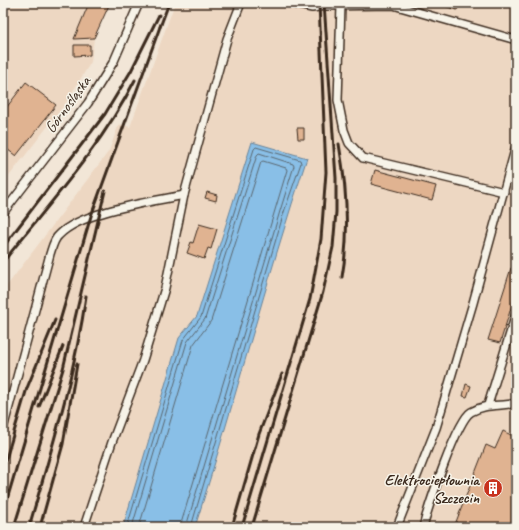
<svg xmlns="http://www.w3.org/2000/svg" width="519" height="530" viewBox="0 0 519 530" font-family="Caveat,sans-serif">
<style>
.built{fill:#edd7c2}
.water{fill:#89bfe7;stroke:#6a8397}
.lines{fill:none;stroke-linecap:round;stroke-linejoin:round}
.shore{stroke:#5a666e;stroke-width:1}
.building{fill:#e0b391;stroke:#3b2a1e}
.lane-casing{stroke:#3b2a1e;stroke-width:10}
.lane{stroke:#f7f3e8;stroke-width:7}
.rail{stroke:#3b2a1e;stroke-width:3}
.labels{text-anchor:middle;stroke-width:3;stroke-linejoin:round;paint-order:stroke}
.street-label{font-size:16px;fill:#3b2a1e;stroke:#f7f3e8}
.poi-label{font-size:16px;font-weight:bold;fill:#3b2a1e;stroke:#f7f3e8;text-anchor:end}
</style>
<rect width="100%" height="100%" fill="#f2e6d7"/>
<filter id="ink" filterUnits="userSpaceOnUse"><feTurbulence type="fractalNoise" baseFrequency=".025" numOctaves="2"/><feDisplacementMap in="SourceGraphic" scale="8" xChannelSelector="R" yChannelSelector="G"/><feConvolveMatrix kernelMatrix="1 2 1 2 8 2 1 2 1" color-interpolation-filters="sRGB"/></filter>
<g filter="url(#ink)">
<g class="built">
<polygon points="3,3 110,3 94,38 91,62 65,104 3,184"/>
<polygon points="175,3 516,3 516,527 3,527 3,291 109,151 119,124 130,127"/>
</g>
<path class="water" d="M252,142l55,16c-41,122 -73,247 -112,369h-72l56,-189 18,-22z"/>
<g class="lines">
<g class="shore">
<polyline points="127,527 183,340 201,317 254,149 256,147 300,160 301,163 284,212 191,527"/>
<polyline points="132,527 187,342 205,319 257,155 259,153 293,164 294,166 280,211 186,527"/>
<polyline points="139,527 193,345 211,321 261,162 263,161 286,168 287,170 180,527"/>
</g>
</g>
<g class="building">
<polygon points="89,3 110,3 94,38 74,39"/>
<polygon points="435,3 460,3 457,10"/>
<polygon points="74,45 90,45 90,55 74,56"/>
<polygon points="26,82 56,105 16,156 3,146 3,112"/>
<polygon points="297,128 304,128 304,139 298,139"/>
<polygon points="375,170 436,186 432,200 371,184"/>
<polygon points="207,192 217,195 216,201 205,198"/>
<polygon points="199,224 217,229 211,249 208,248 204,259 187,253 191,242 193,243"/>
<polygon points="511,268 516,270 516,292 500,343 488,340"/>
<polygon points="466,384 471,386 467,397 463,396"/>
<polygon points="503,431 513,436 516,432 516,527 454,527 486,445 495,449"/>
</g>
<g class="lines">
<g class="lane-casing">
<g id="lane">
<polyline points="290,3 312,8 325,6 393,5 516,40"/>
<polyline points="341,5 338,100 344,130 349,143 363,158 504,192"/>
<polyline points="3,213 88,103 114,61 139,3"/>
<polyline points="488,405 516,314"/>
<path d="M3,429l47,-175c2,-6 4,-15 9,-19 23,-24 92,-33 125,-40"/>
<polyline points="84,527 112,442 143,360 165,288 184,195 227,39 241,3"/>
<polyline points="397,527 436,428 473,303 516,146"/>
<path d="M423,527c5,-19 34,-107 48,-115 15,-9 29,-5 45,-9"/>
</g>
</g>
<use href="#lane" class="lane"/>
<g class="rail">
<polyline points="160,27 169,3"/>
<path d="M339,144c8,45 11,88 3,133"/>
<polyline points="3,247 105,114 131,71 159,15"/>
<path d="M3,262c46,-58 98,-115 132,-182"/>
<polyline points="39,407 63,346"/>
<polyline points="3,469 27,388 55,320"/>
<polyline points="3,513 91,216 161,24"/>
<polyline points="14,527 63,369 105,191"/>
<path d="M29,527c22,-76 46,-153 57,-231"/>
<polyline points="40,527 63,444 77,364"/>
<polyline points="232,527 259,434 282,374"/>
<polyline points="242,527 310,299 321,239 326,172 319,3"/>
<polyline points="252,527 323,292 333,247 336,212 336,178 324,3"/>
</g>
</g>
</g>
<defs>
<g id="building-disc" transform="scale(1)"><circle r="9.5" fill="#c8321e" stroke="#f7f3e8"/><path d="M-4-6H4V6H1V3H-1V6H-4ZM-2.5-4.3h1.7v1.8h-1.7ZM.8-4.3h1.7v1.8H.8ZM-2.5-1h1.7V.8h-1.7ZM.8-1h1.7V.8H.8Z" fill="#fff"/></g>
</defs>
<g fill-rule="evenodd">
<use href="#building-disc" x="493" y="488"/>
</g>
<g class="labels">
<g class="street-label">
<text transform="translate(67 104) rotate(-54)" y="6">Górnośląska</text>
</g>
<g class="poi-label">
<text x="479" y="485">Elektrociepłownia<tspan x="479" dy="18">Szczecin</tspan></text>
</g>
</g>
<rect width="519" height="530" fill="none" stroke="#f7f3e8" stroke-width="16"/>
<rect x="8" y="8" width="503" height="514" fill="none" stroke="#3b2a1e" stroke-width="1.5" filter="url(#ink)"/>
</svg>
